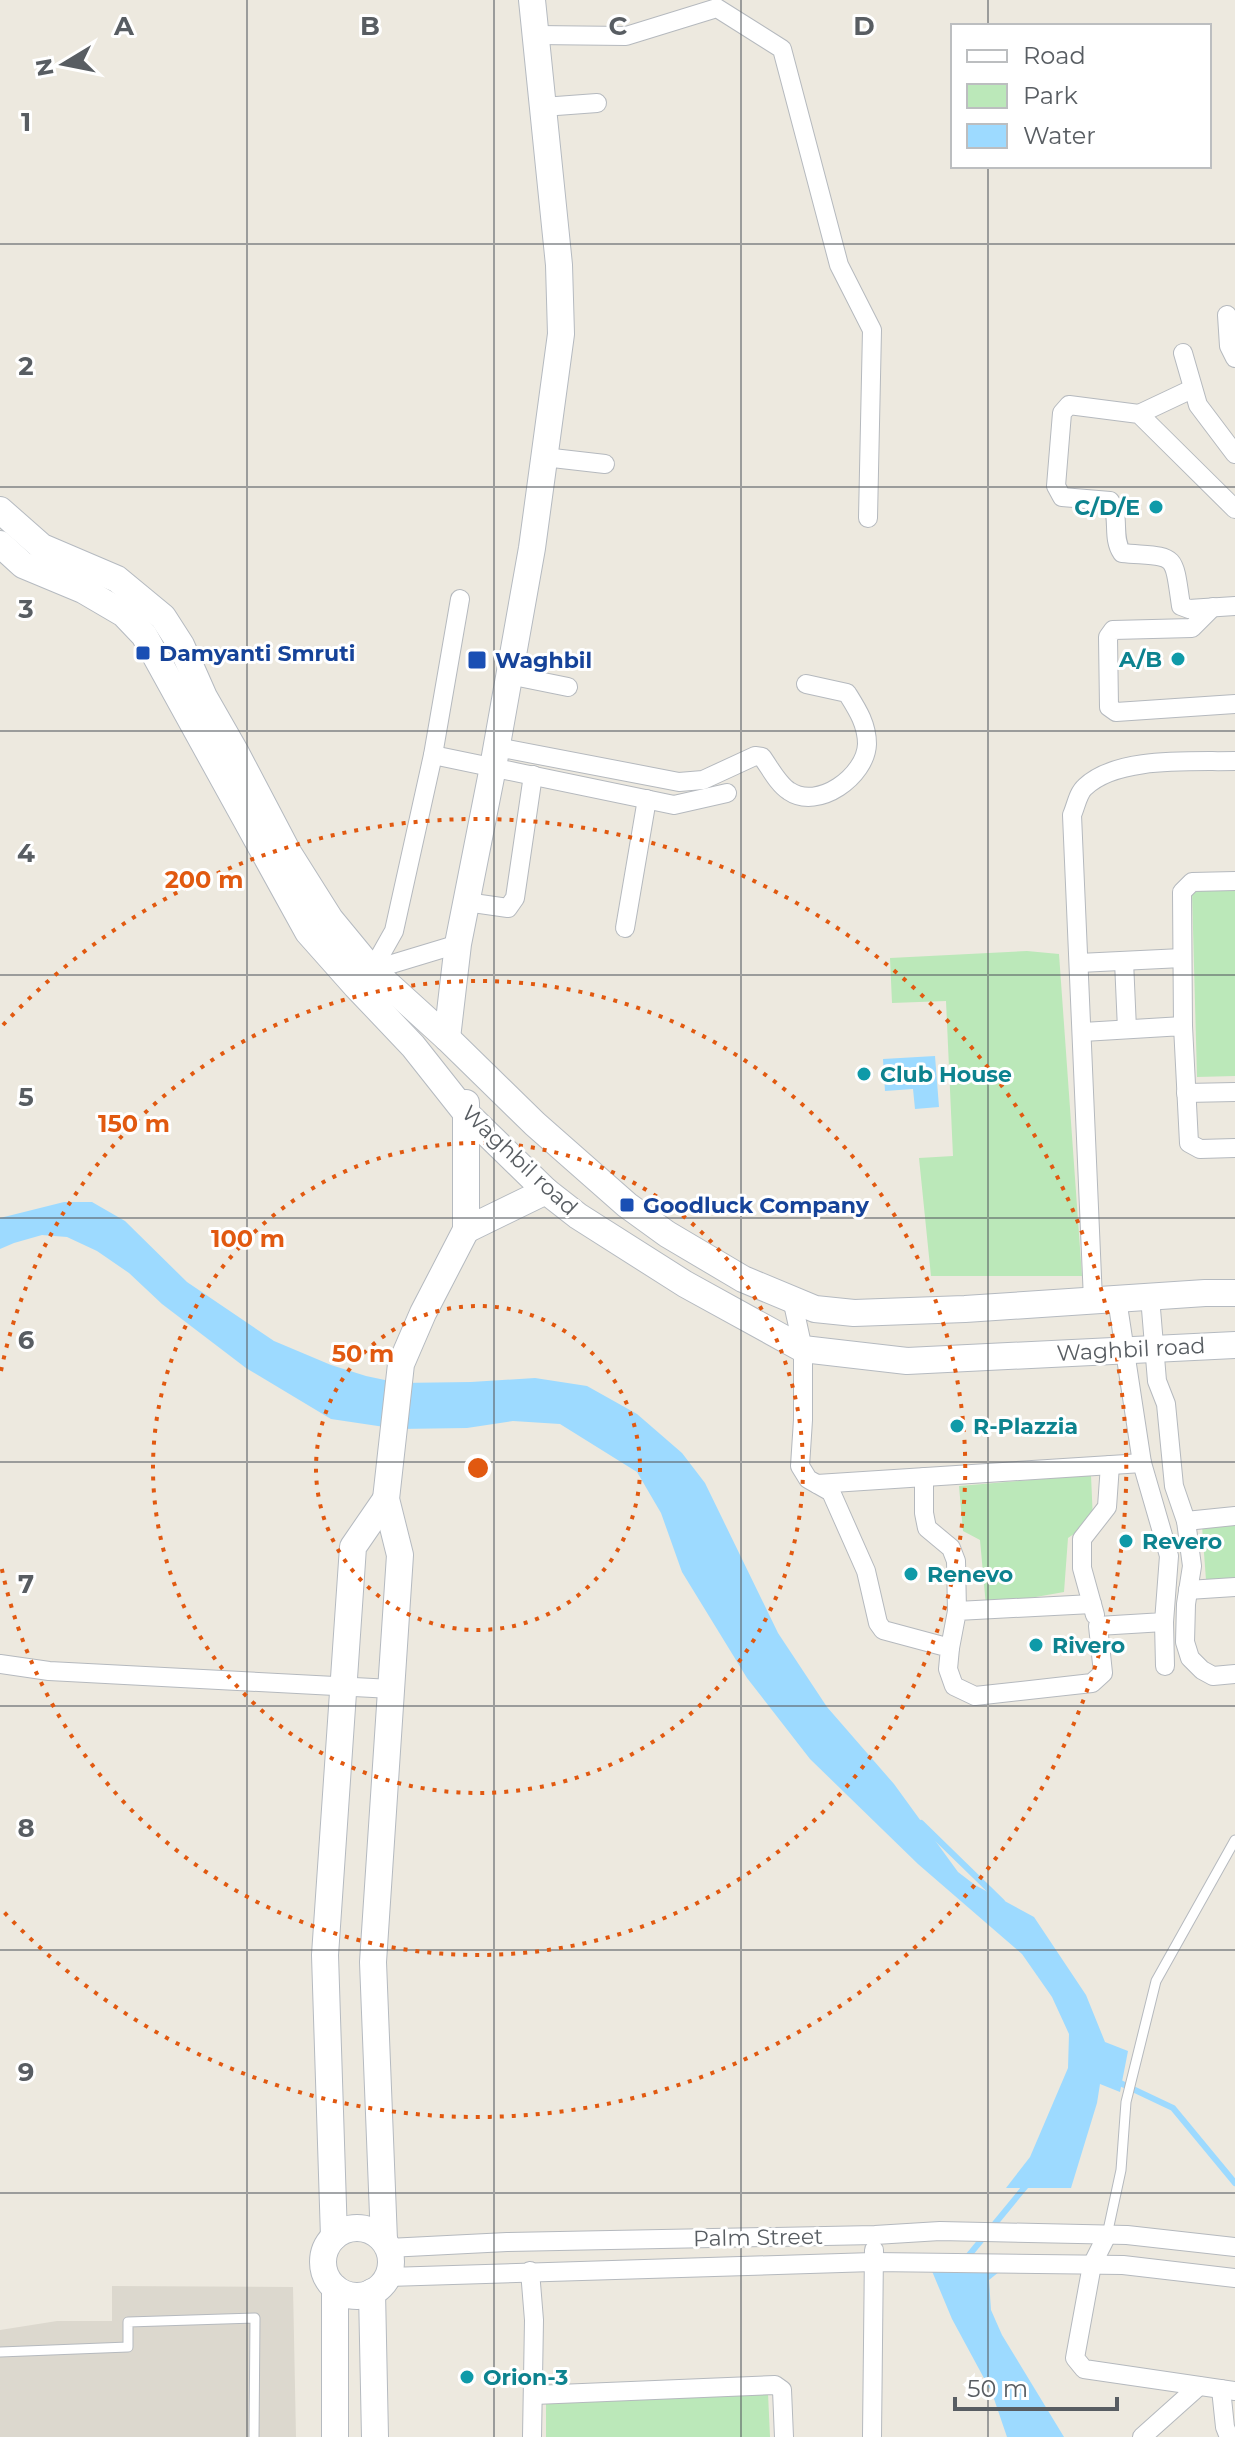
<svg xmlns="http://www.w3.org/2000/svg" width="1235" height="2437" viewBox="0 0 1235 2437" font-family="Montserrat,sans-serif">
<style>
.education{fill:#dcd8ce}
.green{fill:#bbe8b9}
.water{fill:#9ddaff}
.lines{fill:none;stroke-linecap:round;stroke-linejoin:round}
.stream{stroke:#9ddaff;stroke-width:6}
.lane-casing{stroke:#b5b9be;stroke-width:11}
.street-casing{stroke:#b5b9be;stroke-width:20}
.secondary-casing{stroke:#b5bac0;stroke-width:28}
.lane{stroke:#fff;stroke-width:9}
.street{stroke:#fff;stroke-width:18}
.secondary{stroke:#fff;stroke-width:26}
.grid{fill:none;stroke:#585d62;stroke-width:2;stroke-opacity:0.55}
.ring{fill:none;stroke:#e15910;stroke-width:4;stroke-dasharray:4 8}
.culture-dot{fill:#0f9aa8;stroke:#fff;stroke-width:3}
.transit-dot{fill:#1a4fb4;stroke:#fff;stroke-width:3}
.labels{text-anchor:middle;stroke-width:6;stroke-linejoin:round;paint-order:stroke}
.culture-label{font-size:22px;font-weight:bold;fill:#0d838f;stroke:#fff;text-anchor:start}
.transit-label{font-size:22px;font-weight:bold;fill:#164399;stroke:#fff;text-anchor:start}
.street-label{font-size:22px;fill:#585d62;stroke:#fff}
.grid-label{font-size:26px;text-anchor:middle;font-weight:bold;fill:#585d62;stroke:#fff;stroke-width:6;stroke-linejoin:round;paint-order:stroke}
.centre{fill:#e15910;stroke:#fff;stroke-width:4}
.ring-label{font-size:24px;text-anchor:middle;font-weight:bold;fill:#e15910;stroke:#fff;stroke-width:6;stroke-linejoin:round;paint-order:stroke}
</style>
<rect width="100%" height="100%" fill="#ede9df"/>
<polygon class="education" points="112,2286 293,2287 296,2437 0,2437 0,2330 57,2321 112,2321"/>
<g class="green">
<polygon points="1235,890 1235,1076 1197,1077 1192,891"/>
<polygon points="1027,951 1059,954 1082,1276 931,1276 919,1158 953,1156 946,1001 892,1003 890,958"/>
<polygon points="1091,1475 1093,1521 1068,1538 1064,1592 986,1606 980,1540 963,1531 959,1486"/>
<polygon points="1235,1524 1235,1578 1206,1580 1202,1526"/>
<polygon points="768,2393 770,2437 546,2437 546,2398"/>
</g>
<g class="water">
<polygon points="935,1056 939,1107 915,1109 913,1089 885,1091 883,1059"/>
<polygon points="64,1202 92,1202 125,1221 187,1282 274,1341 331,1365 366,1376 399,1383 471,1382 535,1378 587,1386 637,1414 682,1453 705,1483 778,1633 827,1707 894,1784 958,1872 975,1885 1034,1917 1086,1995 1105,2042 1128,2051 1120,2092 1100,2084 1097,2103 1071,2188 1006,2188 1030,2157 1068,2068 1069,2034 1052,1997 1022,1954 918,1864 810,1759 747,1678 682,1572 661,1513 637,1472 560,1424 513,1421 467,1428 398,1429 331,1419 246,1368 162,1304 129,1273 97,1251 67,1237 42,1235 14,1243 0,1249 0,1218"/>
<polygon points="1010,2263 989,2280 991,2310 1002,2335 1064,2437 1007,2437 992,2393 952,2319 929,2264"/>
</g>
<g class="lines">
<g class="stream">
<polyline points="921,1823 1002,1902"/>
<polyline points="1116,2081 1173,2108 1235,2183"/>
<polyline points="965,2260 1029,2182"/>
</g>
<g class="lane-casing">
<g id="lane">
<polyline points="1107,2235 1121,2170 1126,2102 1156,1981 1235,1840"/>
<polyline points="0,2352 128,2347 128,2322 255,2318 254,2437"/>
</g>
</g>
<g class="street-casing">
<g id="street">
<polyline points="536,35 626,36 717,8 782,49 839,265 872,330 868,518"/>
<polyline points="543,107 597,103"/>
<polyline points="1227,315 1229,346 1235,358"/>
<polyline points="1183,353 1198,405 1235,454"/>
<polyline points="1139,414 1192,389"/>
<polyline points="544,457 605,464"/>
<path d="M1235,509l-96,-95 -70,-9 -7,8 -6,73 6,11 48,4c11,15 1,36 12,52 55,5 51,-3 59,53l8,3 46,-3"/>
<polyline points="1213,607 1192,628 1113,630 1108,637 1109,707 1116,712 1235,704"/>
<polyline points="509,675 568,687"/>
<path d="M497,747l182,35 24,-2 52,-24 7,1c8,11 16,27 27,34 29,20 77,-15 78,-47 0,-20 -10,-35 -20,-51l-41,-9"/>
<polyline points="433,755 674,805 727,793"/>
<polyline points="466,902 508,908 515,898 533,775"/>
<polyline points="625,928 647,799"/>
<polyline points="1124,961 1127,1029"/>
<polyline points="1079,963 1182,958"/>
<polyline points="372,970 458,944"/>
<polyline points="365,977 372,970 394,931 433,755 460,599"/>
<polyline points="1183,1026 1182,892 1192,882 1235,881"/>
<polyline points="1083,1032 1183,1026 1189,1143 1200,1149 1235,1148"/>
<polyline points="1186,1093 1235,1092"/>
<polyline points="1150,1297 1157,1381 1166,1404 1174,1486 1186,1521 1192,1566 1186,1604 1185,1642 1190,1658 1202,1670 1213,1676 1235,1674"/>
<polyline points="792,1299 803,1349 803,1420 800,1466 808,1479 831,1492 866,1571 878,1623 883,1630 950,1648 948,1669 954,1686 975,1696 1092,1683 1103,1673 1098,1626 1164,1622 1169,1556 1142,1463 1117,1299"/>
<path d="M1093,1300l-21,-485c4,-9 6,-22 13,-28 32,-31 107,-25 150,-26"/>
<polyline points="924,1477 924,1513 927,1528 951,1548 956,1561 957,1611"/>
<polyline points="817,1484 1142,1463"/>
<polyline points="1186,1521 1235,1516"/>
<polyline points="1188,1590 1235,1587"/>
<polyline points="1095,1615 1082,1568 1082,1539 1107,1507 1110,1465"/>
<polyline points="1164,1622 1165,1666"/>
<polyline points="950,1648 957,1611 1092,1604"/>
<polyline points="0,1664 49,1671 392,1689"/>
<polyline points="1107,2235 1092,2265 1075,2358 1084,2369 1235,2391"/>
<polyline points="388,2248 507,2242 875,2235 940,2231 1127,2235 1235,2247"/>
<polyline points="530,2271 534,2320 532,2437"/>
<polyline points="388,2277 873,2262 1123,2265 1235,2278"/>
<polyline points="1221,2389 1225,2427 1229,2437"/>
<polyline points="534,2395 775,2385 782,2390 784,2437"/>
<polyline points="872,2437 874,2250"/>
<polyline points="1142,2437 1199,2386"/>
</g>
</g>
<g class="secondary-casing">
<g id="secondary">
<polyline points="0,510 42,547 117,579 163,617 181,645 204,697 236,753 289,854 330,919 372,970 447,1038 535,1124 627,1205 667,1234 743,1279 815,1309 854,1313 965,1309 1205,1293 1235,1293"/>
<polyline points="0,544 23,565 83,590 124,614 144,635 308,932 356,986 413,1046 466,1113 546,1191 578,1216 685,1284 803,1349 907,1361 1235,1345"/>
<polyline points="447,1038 458,944 493,767 532,548 561,334 559,265 532,0"/>
<polyline points="466,1230 546,1191"/>
<circle cx="357" cy="2262" r="34"/>
<polyline points="334,2237 325,1955 353,1547 386,1499"/>
<polyline points="384,2240 373,1962 400,1555 386,1499 401,1364 423,1313 466,1230 466,1103"/>
<polyline points="372,2292 375,2437"/>
<polyline points="335,2437 335,2288"/>
</g>
</g>
<use href="#lane" class="lane"/>
<use href="#street" class="street"/>
<use href="#secondary" class="secondary"/>
</g>
<path class="grid" d="M247,0v2437M494,0v2437M741,0v2437M988,0v26M988,166v2271M0,244h1235M0,487h1235M0,731h1235M0,975h1235M0,1218h1235M0,1462h1235M0,1706h1235M0,1950h1235M0,2193h1235"/>
<g class="ring">
<circle cx="478" cy="1468" r="162"/>
<circle cx="478" cy="1468" r="325"/>
<path d="M1 1371A487 487 0 1 1 1 1565"/>
<path d="M3 1025A649 649 0 1 1 3 1911"/>
</g>
<g class="culture-dot">
<circle cx="1156" cy="507" r="8"/>
<circle cx="1178" cy="659" r="8"/>
<circle cx="864" cy="1074" r="8"/>
<circle cx="957" cy="1426" r="8"/>
<circle cx="1126" cy="1541" r="8"/>
<circle cx="911" cy="1574" r="8"/>
<circle cx="1036" cy="1645" r="8"/>
<circle cx="467" cy="2377" r="8"/>
</g>
<g class="transit-dot">
<rect x="135" y="645" width="16" height="16" rx="4"/>
<rect x="467" y="650" width="20" height="20" rx="4"/>
<rect x="619" y="1197" width="16" height="16" rx="4"/>
</g>
<g class="labels">
<g class="culture-label">
<text x="1140" y="515" text-anchor="end">C/D/E</text>
<text x="1162" y="667" text-anchor="end">A/B</text>
<text x="880" y="1082">Club House</text>
<text x="973" y="1434">R-Plazzia</text>
<text x="1142" y="1549">Revero</text>
<text x="927" y="1582">Renevo</text>
<text x="1052" y="1653">Rivero</text>
<text x="483" y="2385">Orion-3</text>
</g>
<g class="transit-label">
<text x="159" y="661">Damyanti Smruti</text>
<text x="495" y="668">Waghbil</text>
<text x="643" y="1213">Goodluck Company</text>
</g>
<g class="street-label">
<text transform="translate(520 1160) rotate(43)" y="8">Waghbil road</text>
<text transform="translate(1131 1349) rotate(-3)" y="8">Waghbil road</text>
<text transform="translate(758 2237) rotate(-1)" y="8">Palm Street</text>
</g>
</g>
<g class="grid-label">
<text x="124" y="35">A</text>
<text x="370" y="35">B</text>
<text x="618" y="35">C</text>
<text x="864" y="35">D</text>
<text x="26" y="131">1</text>
<text x="26" y="375">2</text>
<text x="26" y="618">3</text>
<text x="26" y="862">4</text>
<text x="26" y="1106">5</text>
<text x="26" y="1349">6</text>
<text x="26" y="1593">7</text>
<text x="26" y="1837">8</text>
<text x="26" y="2081">9</text>
</g>
<circle cx="478" cy="1468" r="12" class="centre"/>
<g class="ring-label">
<text x="204" y="888">200 m</text>
<text x="134" y="1132">150 m</text>
<text x="248" y="1247">100 m</text>
<text x="363" y="1362">50 m</text>
</g>
<rect x="951" y="24" width="260" height="144" fill="#ffffff" stroke="#bcbec0" stroke-width="2"/>
<rect x="967" y="50" width="40" height="12" fill="#ffffff" stroke="#bcbec0" stroke-width="2"/>
<text x="1023" y="64" font-size="24" fill="#585d62">Road</text>
<rect x="967" y="84" width="40" height="24" fill="#bbe8b9" stroke="#bcbec0" stroke-width="2"/>
<text x="1023" y="104" font-size="24" fill="#585d62">Park</text>
<rect x="967" y="124" width="40" height="24" fill="#9ddaff" stroke="#bcbec0" stroke-width="2"/>
<text x="1023" y="144" font-size="24" fill="#585d62">Water</text>
<g transform="translate(64 64) rotate(260)" stroke="#ffffff" stroke-width="6" paint-order="stroke">
<path d="M0-6L14 30L0 20L-14 30Z" fill="#585d62"/>
<text y="-12" font-size="22" font-weight="bold" text-anchor="middle" fill="#585d62">N</text>
</g>
<path d="M955 2397v12h162v-12" fill="none" stroke="#585d62" stroke-width="4"/>
<text x="967" y="2397" font-size="24" fill="#585d62" stroke="#ffffff" stroke-width="6" paint-order="stroke">50 m</text>
</svg>
